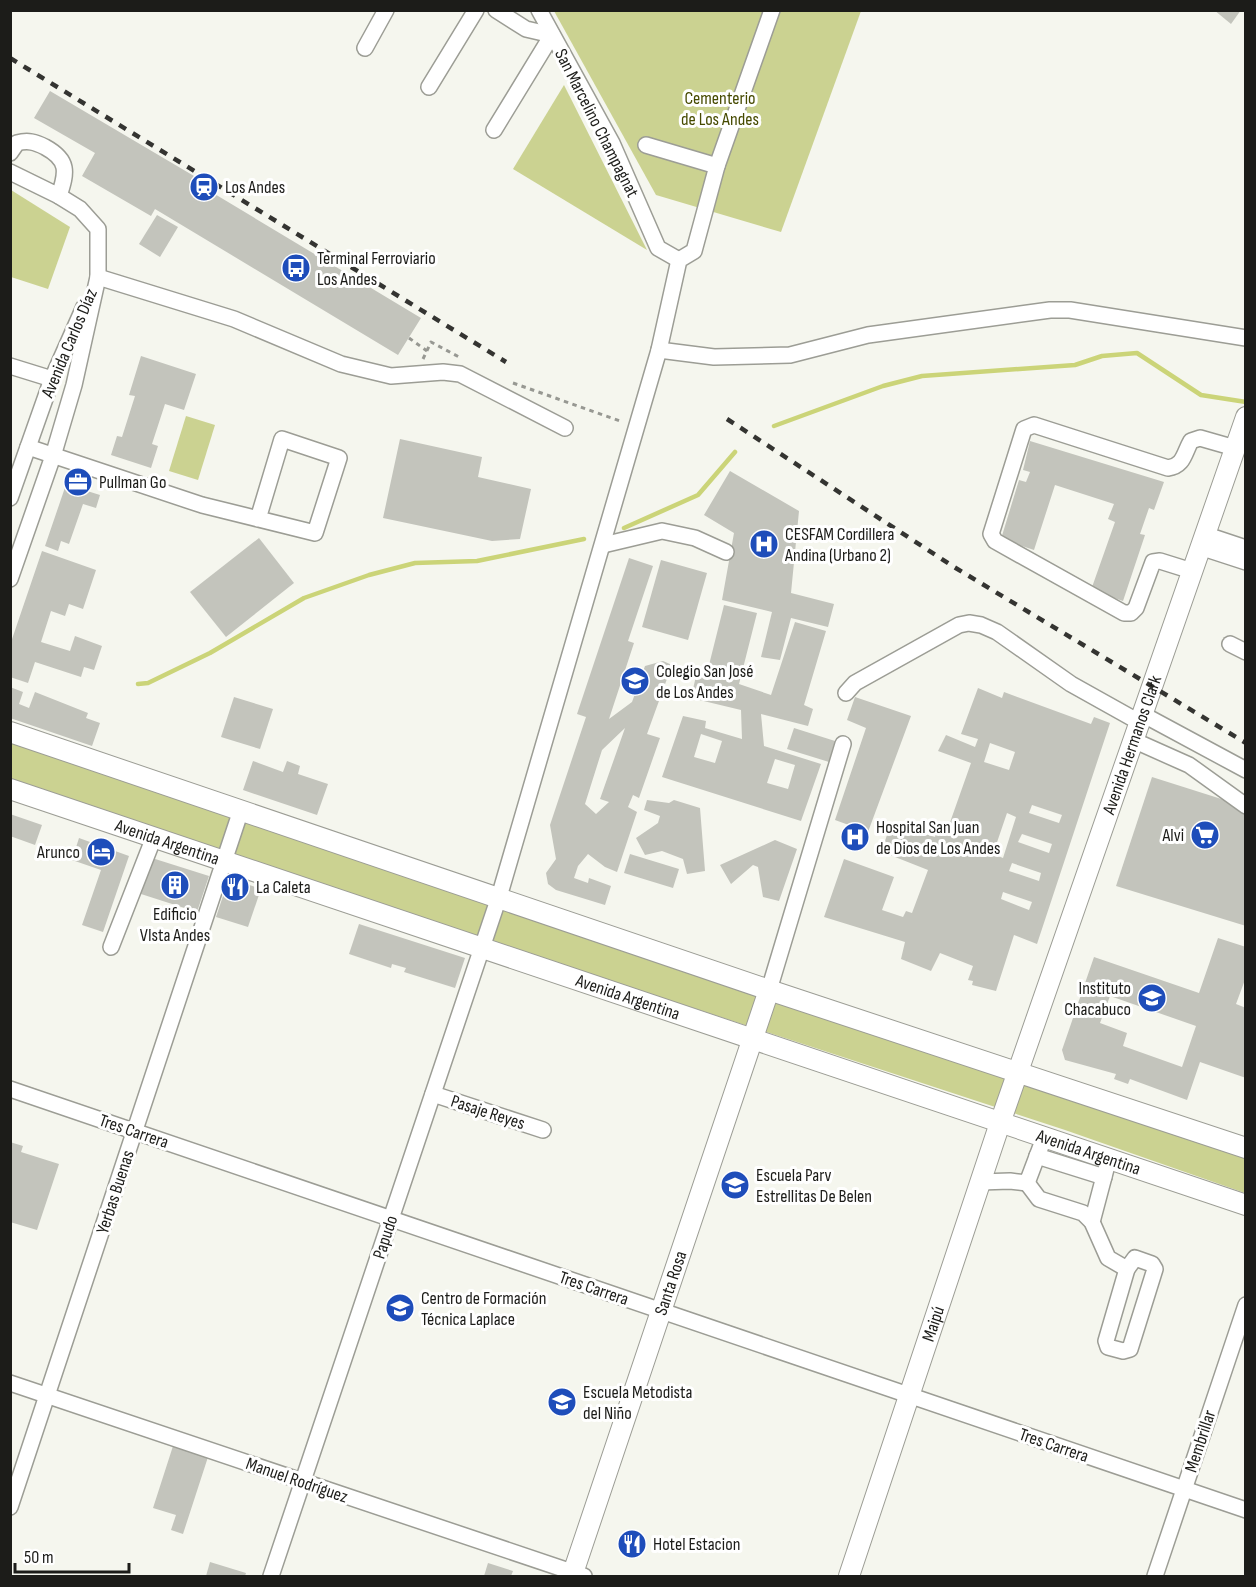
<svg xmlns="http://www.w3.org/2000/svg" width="1256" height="1587" viewBox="0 0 1256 1587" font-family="'Sofia Sans Condensed',sans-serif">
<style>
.green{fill:#cbd291}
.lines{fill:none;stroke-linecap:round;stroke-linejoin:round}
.stream{stroke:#cbd478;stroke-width:4.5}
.building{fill:#c3c4bc;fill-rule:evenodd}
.minor-casing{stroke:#9c9d95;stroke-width:18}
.major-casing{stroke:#9c9d95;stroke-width:22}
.path{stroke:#979892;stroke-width:3;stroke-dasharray:4.5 4.5;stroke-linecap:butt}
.minor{stroke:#fff;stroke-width:15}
.major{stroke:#fff;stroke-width:20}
.rail{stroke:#343431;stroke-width:4.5;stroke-dasharray:8 8;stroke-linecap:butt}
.labels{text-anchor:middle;stroke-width:6;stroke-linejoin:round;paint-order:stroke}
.park-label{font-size:18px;fill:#464a00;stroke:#fff}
.street-label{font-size:18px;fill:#1c1c19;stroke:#fff}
.poi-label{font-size:18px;fill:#1c1c19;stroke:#fff;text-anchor:start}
</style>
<rect width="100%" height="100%" fill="#f5f6ee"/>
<g class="green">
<polygon points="554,11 861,11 781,232 656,195"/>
<polygon points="564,85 647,250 513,169"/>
<polygon points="11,190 70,227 48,289 11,277"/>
<polygon points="186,416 215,425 198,480 169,471"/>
<polygon points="11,742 1245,1150 1245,1193 1065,1130 11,784"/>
</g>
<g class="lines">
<g class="stream">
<polyline points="774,426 883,386 922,376 1075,365 1102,356 1137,353 1201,395 1246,402"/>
<polyline points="624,528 698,495 735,452"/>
<polyline points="138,684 148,683 210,653 304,598 369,575 415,563 477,561 584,539"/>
</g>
</g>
<g class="building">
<polygon points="1214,10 1241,10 1231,24"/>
<polygon points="50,91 194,176 193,181 421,318 398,355 155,209 151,216 82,176 95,153 34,118"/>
<polygon points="157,215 178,227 160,257 139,244"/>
<polygon points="141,356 196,374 184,410 165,404 152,444 158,446 151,468 111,455 117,436 122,437 135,396 129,395"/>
<polygon points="400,439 482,457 478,477 531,489 520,539 492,541 383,518"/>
<polygon points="1030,441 1164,482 1154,510 1149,508 1140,534 1145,535 1123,601 1091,590 1115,522 1108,519 1114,504 1055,485 1034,550 1001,539 1019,480 1026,482 1030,472 1023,470"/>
<polygon points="72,467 90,473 84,490 100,495 96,508 83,504 69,544 61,541 58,551 45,546"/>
<polygon points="730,471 799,511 791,593 834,604 828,627 791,618 780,660 761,657 772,612 722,600 734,533 704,515"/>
<polygon points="259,538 294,583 226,637 190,592"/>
<polygon points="42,551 96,570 83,609 69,604 65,616 51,611 41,642 70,651 75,636 102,646 94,670 84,667 81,677 35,662 28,683 10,677 10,645"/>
<path d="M629,558l24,8 -25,75 6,2 -25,76 23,-17 13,-36 18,-5 9,4 -25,69 13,4 -21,60 -6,-3 -5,12 9,5 -20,60 -12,-5 -17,-13 -10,12 -4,12 14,5 1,-5 22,8 -6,19 -49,-15 -8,-6 -2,-11 10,-14 -6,-34 36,-108 -9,-3zM625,728l-25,71 9,3 -13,12 -11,-10 17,-54z"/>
<polygon points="661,560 707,573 688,640 642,627"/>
<path d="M724,605l33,8 -18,71 32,11 24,-73 31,9 -22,74 9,4 -5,17 -47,-12 3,32 57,18 -20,57 -139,-44 21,-61 23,5 -1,7 37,11 -1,-29 -50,-12 5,-22 10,1zM701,734l21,7 -7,22 -21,-6zM775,759l20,6 -7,24 -21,-6z"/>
<polygon points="10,687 23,692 19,704 29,708 35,692 88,713 86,718 100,723 92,746 10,718"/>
<path d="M978,688l24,10 2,-6 87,32 3,-7 16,6 -73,221 -23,-9 -18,56 -24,-6 1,-4 -5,-1 5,-14 -33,-13 -9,18 -30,-12 4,-17 -81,-25 20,-58 50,18 -12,33 21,7 3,-6 6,2 16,-43 -38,-15 2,-9 -8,-2 6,-18 9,3 1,-3 35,11 3,-11 10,2 23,-65 -33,-12 8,-16 29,12 3,-8 -17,-5zM990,743l25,9 -6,18 -25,-8zM1032,805l30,10 -3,8 -30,-10zM1007,813l9,4 -13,41 -10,-4zM1022,834l30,10 -3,9 -31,-11zM1012,863l29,10 -2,8 -30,-10zM1003,892l29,10 -3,8 -28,-11z"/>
<polygon points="234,697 273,709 260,749 221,737"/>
<polygon points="855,697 911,716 868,832 835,820 866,728 847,720"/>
<polygon points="794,728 835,741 829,762 787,749"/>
<polygon points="253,761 283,772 287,761 300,766 298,774 328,784 317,815 243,790"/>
<polygon points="1152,777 1234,803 1246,812 1246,926 1116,886"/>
<polygon points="647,800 669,803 674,800 700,808 705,871 687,874 683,859 662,851 645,855 636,838 658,823 660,816 644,810"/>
<polygon points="10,814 42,825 35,845 10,836"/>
<polygon points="79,838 129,856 103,932 82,925 101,870 72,860"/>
<polygon points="775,840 797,849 779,901 763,897 758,867 753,865 731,884 720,865"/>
<polygon points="630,854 679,869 673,888 624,873"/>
<polygon points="152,858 209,876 197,912 141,894"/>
<polygon points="229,878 261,889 248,927 216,917"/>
<polygon points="359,924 465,958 455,988 404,972 406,968 392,964 391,968 349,954"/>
<path d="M1218,938l28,9v30l-10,27 10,4v70l-46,-16 -13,38 -57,-21 -2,5 -14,-5 2,-5 -51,-14 -3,-10 32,-93 105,36zM1110,996l86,30 -14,41 -59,-21 4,-13 -27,-10z"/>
<polygon points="10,1142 23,1146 21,1152 59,1164 37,1230 10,1222"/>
<polygon points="173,1446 208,1457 183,1534 171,1530 176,1515 153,1508"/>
<polygon points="210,1562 246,1573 245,1576 206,1576"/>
<polygon points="488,1563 513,1571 511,1576 484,1576"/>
</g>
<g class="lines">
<g class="minor-casing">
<g id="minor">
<polyline points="496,10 526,29 552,35"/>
<polyline points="539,10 612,143 658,248 679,260"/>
<polyline points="365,48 386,10"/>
<polyline points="429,87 476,10"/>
<polyline points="494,130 552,35"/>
<polyline points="646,145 717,166 772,10"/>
<path d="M10,153l7,-10c11,-3 18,-1 28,4 24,13 22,25 14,49l-49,-24"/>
<polyline points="98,277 234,319 341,364 391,376 443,372 460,374 565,428"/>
<polyline points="659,350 714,357 790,355 868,335 1050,310 1070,310 1246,338"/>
<polyline points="10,366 52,379"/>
<polyline points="28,447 202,505 315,533 339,458 282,439 258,519"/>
<polyline points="10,498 52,379 84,307"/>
<polyline points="1204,534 1246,548"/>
<polyline points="603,545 662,531 695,538 726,552"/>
<polyline points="1200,547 1246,562"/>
<path d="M1192,571l-32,-10 -7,1 -17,46 -5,5h-7l-129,-72 -4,-7 33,-105 10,-4 134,43c16,-2 16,-15 23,-27l9,-3 35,10"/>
<polyline points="10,579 53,456 74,385 98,277 98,229 80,209 59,196"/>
<polyline points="1230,644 1246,652"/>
<polyline points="846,693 855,683 959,625 969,623 981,625 997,632 1071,684 1139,722"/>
<polyline points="1142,714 1246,770"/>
<polyline points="1133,740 1189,765 1246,806"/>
<polyline points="111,947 154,837"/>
<polyline points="769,990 843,744"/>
<polyline points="10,1089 1246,1510"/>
<polyline points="433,1094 543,1130"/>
<polyline points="1037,1156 1104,1177"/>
<polyline points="980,1182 1010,1181 1027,1183 1044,1138"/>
<polyline points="1027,1183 1039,1199 1083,1213 1092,1222 1108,1258 1127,1269"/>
<polyline points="1092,1222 1106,1169"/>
<polygon points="1135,1258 1152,1264 1155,1269 1130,1349 1123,1351 1108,1347 1106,1341 1127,1269"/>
<polyline points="10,1383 584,1576"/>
<polyline points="10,1507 241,810"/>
<polyline points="271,1576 499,897 659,350 679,260 694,251 717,166"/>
<polyline points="1155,1576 1246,1305"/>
</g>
</g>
<g class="major-casing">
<g id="major">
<polyline points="10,732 769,990 1246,1148"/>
<path id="s1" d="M10,789l1236,416"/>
<path id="s2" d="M572,1576l197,-586"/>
<path id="s3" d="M849,1576l151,-453 246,-706"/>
</g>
</g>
<g class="path">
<polyline points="409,338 427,351"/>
<polyline points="423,359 431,342 461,358"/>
<polyline points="513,383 623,422"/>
</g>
<use href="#minor" class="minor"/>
<use href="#major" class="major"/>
<g class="rail">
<polyline points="10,58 506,362"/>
<polyline points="727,419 954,567 1246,743"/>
</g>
</g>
<defs>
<g id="station-disc" transform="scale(1.5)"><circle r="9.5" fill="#1e4dba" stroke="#fff"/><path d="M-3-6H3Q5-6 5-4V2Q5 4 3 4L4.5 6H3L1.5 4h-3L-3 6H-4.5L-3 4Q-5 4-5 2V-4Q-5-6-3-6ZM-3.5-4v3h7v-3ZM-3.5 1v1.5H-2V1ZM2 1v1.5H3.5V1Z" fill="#fff"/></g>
<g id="bus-disc" transform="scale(1.5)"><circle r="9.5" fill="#1e4dba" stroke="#fff"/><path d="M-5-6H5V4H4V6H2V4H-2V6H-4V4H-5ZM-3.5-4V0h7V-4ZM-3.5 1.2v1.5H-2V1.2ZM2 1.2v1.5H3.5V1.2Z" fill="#fff"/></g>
<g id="office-disc" transform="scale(1.5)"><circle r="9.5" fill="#1e4dba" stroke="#fff"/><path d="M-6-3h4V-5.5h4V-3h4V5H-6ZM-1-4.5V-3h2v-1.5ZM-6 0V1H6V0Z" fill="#fff"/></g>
<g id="hospital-disc" transform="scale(1.5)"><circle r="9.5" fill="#1e4dba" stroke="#fff"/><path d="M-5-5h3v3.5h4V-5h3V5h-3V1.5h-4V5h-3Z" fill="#fff"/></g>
<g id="school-disc" transform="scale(1.5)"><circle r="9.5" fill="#1e4dba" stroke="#fff"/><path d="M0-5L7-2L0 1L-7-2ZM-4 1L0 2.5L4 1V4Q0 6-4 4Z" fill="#fff"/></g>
<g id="supermarket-disc" transform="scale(1.5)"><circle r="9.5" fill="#1e4dba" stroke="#fff"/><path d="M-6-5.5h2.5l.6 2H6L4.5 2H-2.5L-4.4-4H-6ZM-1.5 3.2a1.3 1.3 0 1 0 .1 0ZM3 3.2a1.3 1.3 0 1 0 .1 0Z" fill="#fff"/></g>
<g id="hotel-disc" transform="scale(1.5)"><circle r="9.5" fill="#1e4dba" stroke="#fff"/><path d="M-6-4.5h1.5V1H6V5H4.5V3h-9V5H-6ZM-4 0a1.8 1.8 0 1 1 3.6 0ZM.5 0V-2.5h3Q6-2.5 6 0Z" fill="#fff"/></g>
<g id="building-disc" transform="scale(1.5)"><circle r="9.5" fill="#1e4dba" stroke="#fff"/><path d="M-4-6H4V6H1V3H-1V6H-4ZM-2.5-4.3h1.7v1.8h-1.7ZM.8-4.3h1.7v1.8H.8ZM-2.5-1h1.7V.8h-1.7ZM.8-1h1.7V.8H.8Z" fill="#fff"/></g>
<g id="restaurant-disc" transform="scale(1.5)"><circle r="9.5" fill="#1e4dba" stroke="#fff"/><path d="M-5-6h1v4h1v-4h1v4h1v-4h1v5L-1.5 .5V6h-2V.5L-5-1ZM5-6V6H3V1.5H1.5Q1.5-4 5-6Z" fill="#fff"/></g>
<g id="university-disc" transform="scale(1.5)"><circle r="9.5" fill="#1e4dba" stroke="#fff"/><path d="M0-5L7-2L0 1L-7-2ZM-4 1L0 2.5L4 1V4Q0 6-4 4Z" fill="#fff"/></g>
</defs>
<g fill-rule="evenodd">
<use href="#station-disc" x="204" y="187"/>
<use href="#bus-disc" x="296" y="268"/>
<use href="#office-disc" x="78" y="482"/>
<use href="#hospital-disc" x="764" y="544"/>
<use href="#school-disc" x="635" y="681"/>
<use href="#supermarket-disc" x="1205" y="835"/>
<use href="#hospital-disc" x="855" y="837"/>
<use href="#hotel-disc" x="101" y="852"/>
<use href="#building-disc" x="175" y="885"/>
<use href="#restaurant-disc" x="235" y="887"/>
<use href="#school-disc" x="1152" y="998"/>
<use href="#school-disc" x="735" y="1185"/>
<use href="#university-disc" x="400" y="1308"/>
<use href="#school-disc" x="562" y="1402"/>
<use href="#restaurant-disc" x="632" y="1544"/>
</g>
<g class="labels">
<g class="park-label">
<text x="720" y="104">Cementerio<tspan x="720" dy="21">de Los Andes</tspan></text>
</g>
<g class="street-label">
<text transform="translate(597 123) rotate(63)" y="6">San Marcelino Champagnat</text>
<text transform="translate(69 343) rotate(-67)" y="6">Avenida Carlos Díaz</text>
<text dy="6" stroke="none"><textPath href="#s3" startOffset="878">Avenida Hermanos Clark</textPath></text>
<text dy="6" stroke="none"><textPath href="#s1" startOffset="166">Avenida Argentina</textPath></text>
<text dy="6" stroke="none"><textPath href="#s1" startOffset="652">Avenida Argentina</textPath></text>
<text transform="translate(488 1112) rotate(18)" y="6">Pasaje Reyes</text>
<text transform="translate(134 1131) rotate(19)" y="6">Tres Carrera</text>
<text dy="6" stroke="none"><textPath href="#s1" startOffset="1138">Avenida Argentina</textPath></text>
<text transform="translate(115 1192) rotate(-72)" y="6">Yerbas Buenas</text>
<text transform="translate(385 1237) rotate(-72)" y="6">Papudo</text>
<text dy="6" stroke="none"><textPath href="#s2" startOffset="309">Santa Rosa</textPath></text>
<text transform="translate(594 1288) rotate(19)" y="6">Tres Carrera</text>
<text dy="6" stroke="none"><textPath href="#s3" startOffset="266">Maipú</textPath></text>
<text transform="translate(1200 1441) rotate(-72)" y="6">Membrillar</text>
<text transform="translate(1054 1445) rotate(19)" y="6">Tres Carrera</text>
<text transform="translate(297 1480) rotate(19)" y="6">Manuel Rodríguez</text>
</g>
<g class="poi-label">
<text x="225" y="193">Los Andes</text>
<text x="317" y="264">Terminal Ferroviario<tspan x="317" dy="21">Los Andes</tspan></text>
<text x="99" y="488">Pullman Go</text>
<text x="785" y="540">CESFAM Cordillera<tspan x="785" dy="21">Andina (Urbano 2)</tspan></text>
<text x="656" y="677">Colegio San José<tspan x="656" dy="21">de Los Andes</tspan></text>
<text x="876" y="833">Hospital San Juan<tspan x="876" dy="21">de Dios de Los Andes</tspan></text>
<text x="1184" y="841" text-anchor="end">Alvi</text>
<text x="80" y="858" text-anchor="end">Arunco</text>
<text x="256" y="893">La Caleta</text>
<text x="175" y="920" text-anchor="middle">Edificio<tspan x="175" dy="21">VIsta Andes</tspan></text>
<text x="1131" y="994" text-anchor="end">Instituto<tspan x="1131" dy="21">Chacabuco</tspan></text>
<text x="756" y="1181">Escuela Parv<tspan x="756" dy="21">Estrellitas De Belen</tspan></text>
<text x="421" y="1304">Centro de Formación<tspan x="421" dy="21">Técnica Laplace</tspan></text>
<text x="583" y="1398">Escuela Metodista<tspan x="583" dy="21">del Niño</tspan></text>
<text x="653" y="1550">Hotel Estacion</text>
</g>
</g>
<rect width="1256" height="1587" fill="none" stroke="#1c1c19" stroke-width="24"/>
<path d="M15 1563v9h114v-9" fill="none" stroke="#1c1c19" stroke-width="3"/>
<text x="24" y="1563" font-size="18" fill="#1c1c19" stroke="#ffffff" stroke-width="4.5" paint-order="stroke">50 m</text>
</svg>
